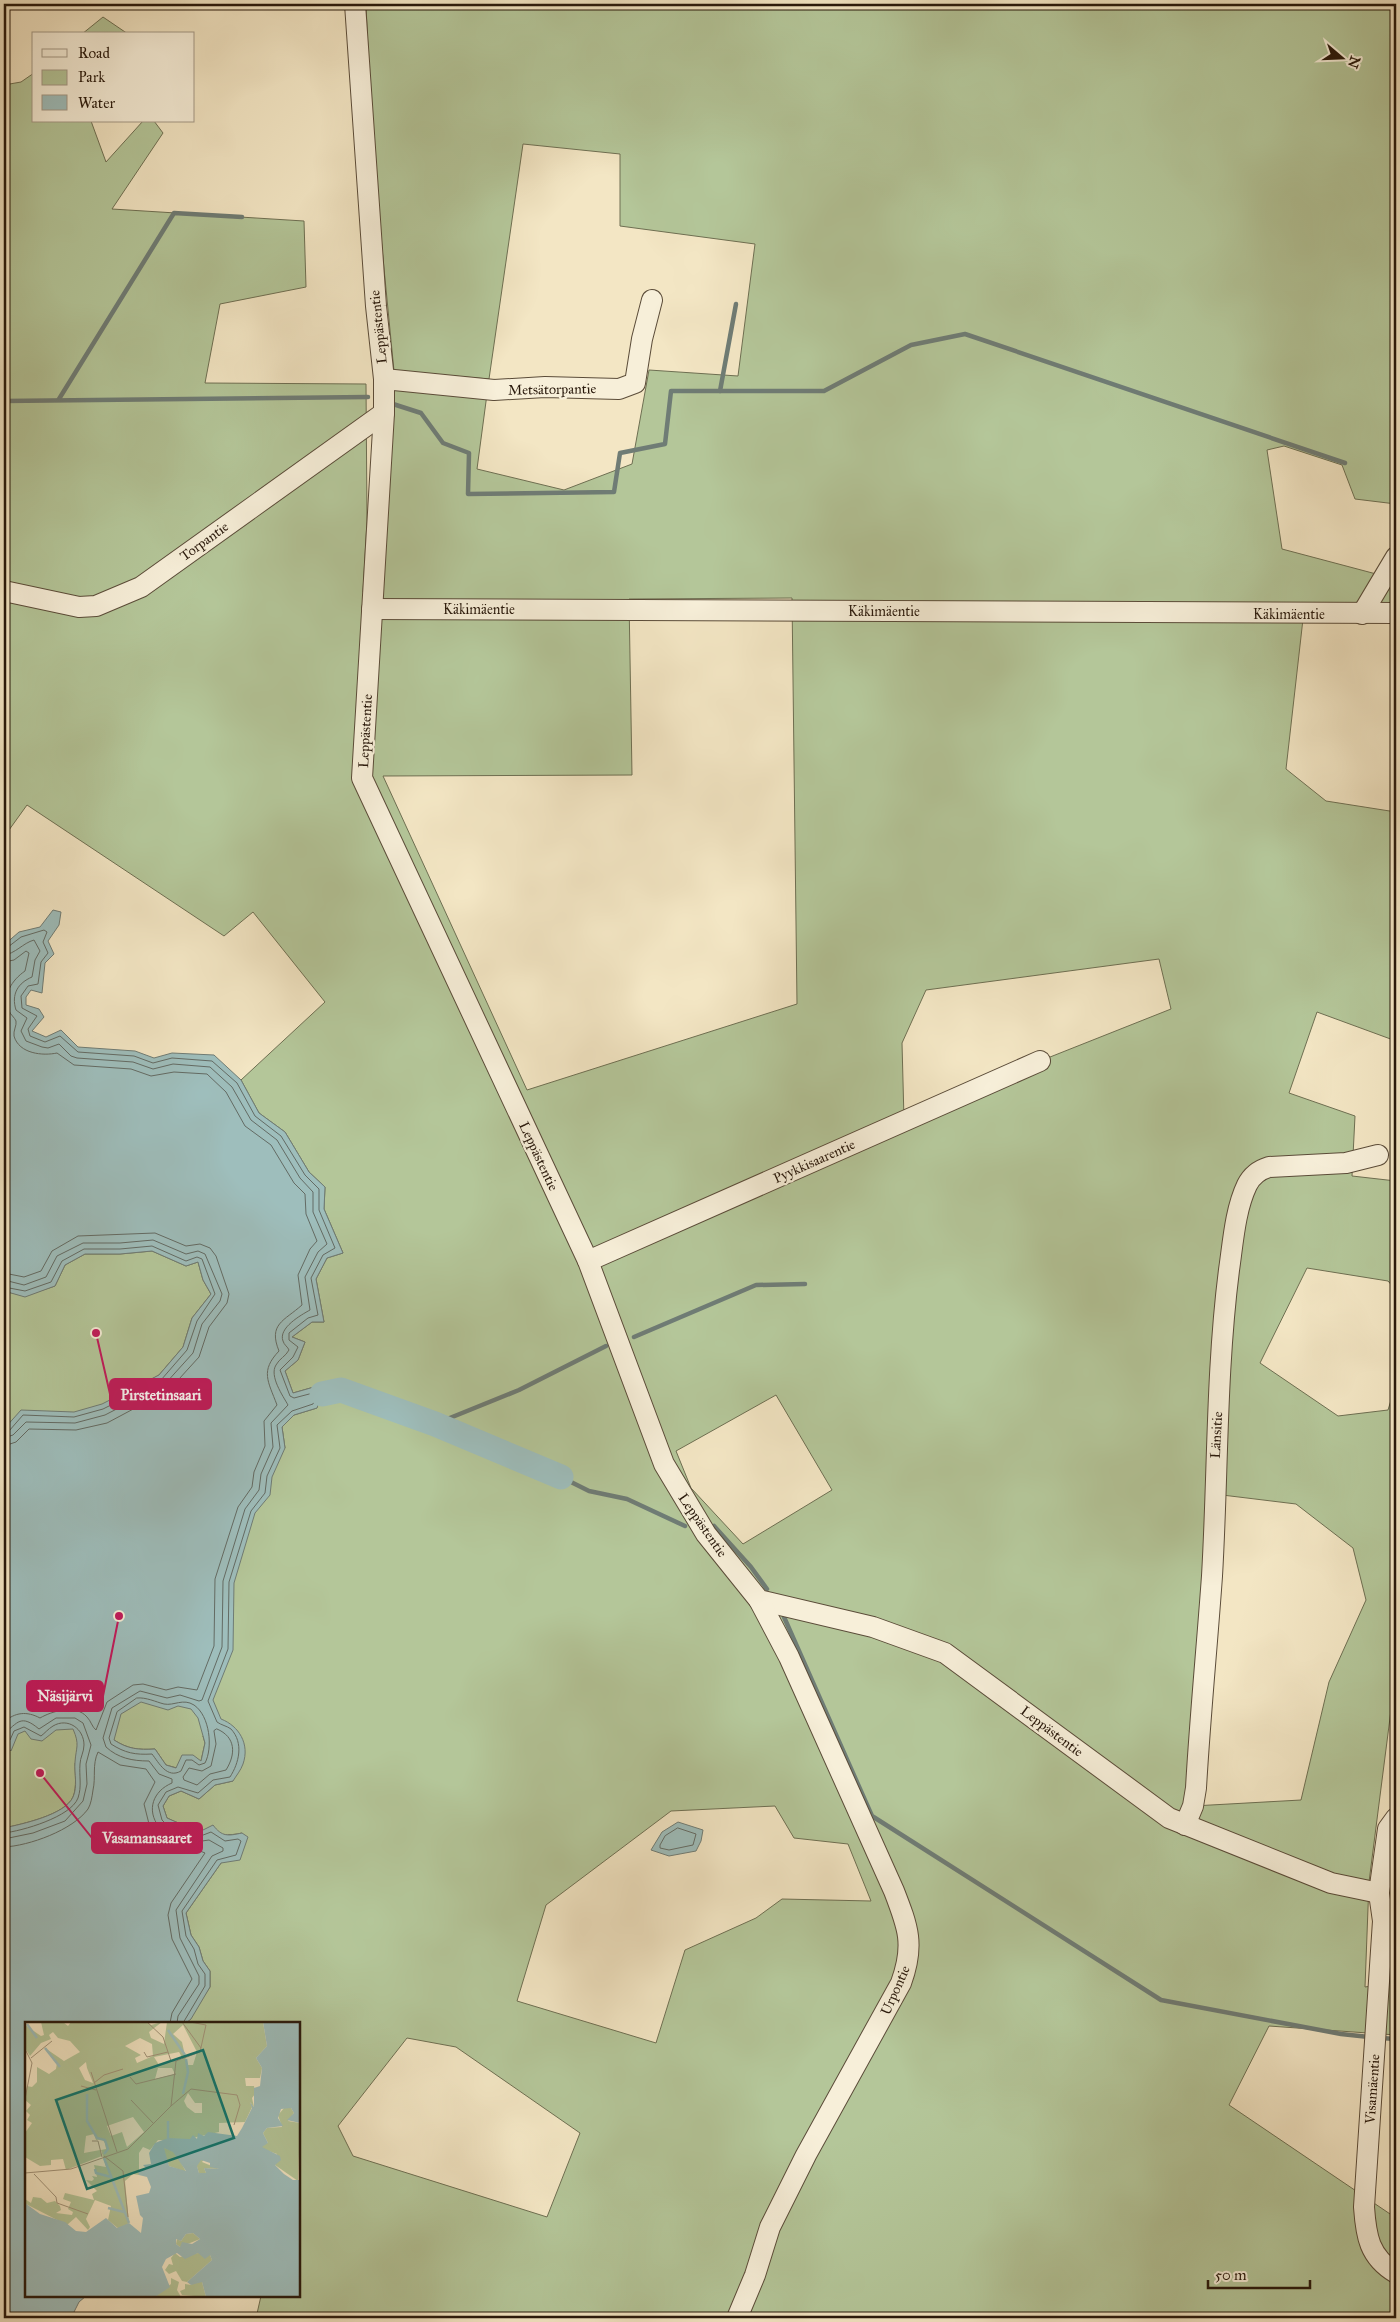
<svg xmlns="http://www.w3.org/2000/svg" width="1400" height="2322" viewBox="0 0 1400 2322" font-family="'IM FELL Great Primer',serif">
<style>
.green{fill:#b4c699;stroke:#6e6f52;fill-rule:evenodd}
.water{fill:#9ebebc;stroke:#6f7c75;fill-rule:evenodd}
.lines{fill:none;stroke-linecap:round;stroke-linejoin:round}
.shore{stroke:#636b64;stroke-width:1}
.stream{stroke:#6f7c75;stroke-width:4.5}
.river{stroke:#9ebebc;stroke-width:25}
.minor-casing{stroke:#5b4c39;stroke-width:22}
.minor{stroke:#f7efd9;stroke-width:20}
.labels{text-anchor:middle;stroke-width:4.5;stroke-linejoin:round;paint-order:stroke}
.street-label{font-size:14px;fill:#28180b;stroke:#f7efd9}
.inset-river{fill:none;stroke:#9ebebc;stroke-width:2.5}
.inset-road{fill:none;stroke:#a2947a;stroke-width:1}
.view{fill:#0f766e;fill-opacity:0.15;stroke:#0f766e;stroke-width:2.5}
.inset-edge{fill:none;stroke:#28180b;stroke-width:2.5}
.leader{fill:none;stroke:#c2185b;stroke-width:2}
.callout-dot{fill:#c2185b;stroke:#f7efd9;stroke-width:2}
.callout{fill:#c2185b;stroke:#c2185b;stroke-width:2}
.callout-label{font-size:15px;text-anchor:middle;font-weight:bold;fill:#fff}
</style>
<rect width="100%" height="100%" fill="#f3e6c4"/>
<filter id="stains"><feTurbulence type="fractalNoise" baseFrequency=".004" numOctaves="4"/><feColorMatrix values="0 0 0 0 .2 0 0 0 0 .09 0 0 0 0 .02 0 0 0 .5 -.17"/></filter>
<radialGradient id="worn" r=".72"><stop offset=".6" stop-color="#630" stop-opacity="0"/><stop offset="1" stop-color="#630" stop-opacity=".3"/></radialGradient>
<g class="green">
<path d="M366,4h1030v500l-41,-5 -13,-34 -58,-19 -17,4 15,99 98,26 16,-27v73l-93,-2 -17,150 40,32 70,11v229l-79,-29 -28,81 66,23 -3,60 44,5v109l-8,-9 -81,-13 -47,95 78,53 50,-6 8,-26v287l-27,211 -4,105 31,-5v53l-127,-9 -40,79 167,113v100h-1140l5,-22h38v-273h-113l24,-36v-16l-7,-10 -4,-14 -8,-12 -5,-22 56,-80c-26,6 -51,-4 -75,-15l-4,-12 6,-10 12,-5 18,8 16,-14 18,-4 -30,-45 2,7 -4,18 -24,7 -11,-3 -11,-16c-17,1 -27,0 -41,-9l-39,23c0,11 2,24 -2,34 -8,18 -51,27 -69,31v-314l281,-66 -3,-21 12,-12 23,-7 -3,-21 -21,6 -8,-22 13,-11 7,-18 -13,-5 20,-15h12l-8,-43 11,-21 16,-5 -19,-44 1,-22 -16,-15 -24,-40 -26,-19 -18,-33 84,-78 -72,-90 -29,24 -197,-131 -18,25 -5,-14v-731l17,-3 13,-9v48h57l15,41 37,-41h11l9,12 -51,76 192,12 2,66 -86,17 -15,79 161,1 1,137 -4,71 19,1 9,-198 9,-9 87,8 -10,75 87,21 68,-26 17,-94 89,6 17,-132 -135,-18v-72l-97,-10 -34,235 -95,-8 -22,-226zM792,598l5,406 -270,86 -144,-314 249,-1 -3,-176zM1159,959l12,50 -131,52 -136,59 -2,-77 24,-53zM776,1395l56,95 -89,54 -52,-56 -15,-37zM1214,1494l82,10 57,44 13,52 -37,82 -28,118 -108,6zM775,1806l19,32 54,6 23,57 -89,-2 -26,19 -71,32 -29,93 -139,-42 29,-96 125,-94zM407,2038l49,9 124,86 -33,84 -194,-61 -15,-30z"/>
<polygon points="103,17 128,34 82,34"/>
<polygon points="152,1251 186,1266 198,1262 203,1280 211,1294 192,1318 183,1347 159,1375 4,1461 4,1291 25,1296 55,1286 65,1265 85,1254 120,1254"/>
</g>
<g class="water">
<path d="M53,910l8,2 -2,13 -11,16 6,13 -9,9 -3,30 -11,-3 -5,7v8l13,4 5,8 -12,14 14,6 15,-7 17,17 57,4 19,7 18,-5 42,2 27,25 18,33 26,19 24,40 16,15 -1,22 19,44 -16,5 -11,21 8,43h-12l-20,15 13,5 -7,18 -13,11 8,22 21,-6 8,7 -5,14 -23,7 -12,12 3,21 -13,29 -2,18 -15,18 -21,70 -1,67 -20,50 8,19c18,7 29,25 22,45 -2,6 -7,12 -10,17l-18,4 -16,14 -18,-8 -12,5 -6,10 4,12 32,14 14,-7c9,12 15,11 29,8l6,4 -8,23 -19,3 -35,50 5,22 8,12 4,14 7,10v16l-19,32 -5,4h-160v273h60l-7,6 -8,16h-67v-490c18,-4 61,-13 69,-31 5,-11 1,-23 2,-35 1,-15 5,-17 -2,-33l-17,1 -14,11 -11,-2 -6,-8 -7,3 -7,17 -7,-7v-315l17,-19 53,2 28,-8 57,-29 24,-28 9,-29 19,-24 -8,-14 -5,-18 -12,4 -34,-15 -32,3h-35l-20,11 -10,21 -30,11 -21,-6v-346l15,-13 21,-5zM141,1702l27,8 10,-4 13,3 7,9 7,25 -4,18 -8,-6h-11l-6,13 -10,-3 -11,-16c-17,1 -27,0 -41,-9l7,-26z"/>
<polygon points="678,1822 703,1830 701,1841 696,1851 669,1856 651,1850 662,1832"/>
</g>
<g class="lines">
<g class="shore">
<path d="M4,948l4,-1 13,-10 23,-7 3,2 -4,10 5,11 -7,9 -3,22 -10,2 -7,10 1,12 15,8 -9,13 2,7 15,6 15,-6 18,16 56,4 19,7 19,-5 40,3 25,22 18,33 26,20 24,39 14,14v21l16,38 -12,7 -12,23 7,37 -10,3 -19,15v7l9,7 -5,10 -13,13 10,26 4,2 19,-5 3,4 -3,7 -21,7 -15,14 3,23 -13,28 -2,17 -14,18 -22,71 -1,67 -20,52 9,21c4,3 10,4 14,7 13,14 8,34 -1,48l-17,3 -15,13 -20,-6 -12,5 -8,13 4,15 3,3 33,14 13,-5 14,9 13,-2 3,2 -5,14 -19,5 -35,51 4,25 8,13 4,15 7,10v12l-22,37"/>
<path d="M4,955c11,-1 19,-12 30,-15l6,11 -5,9 -3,17c-14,6 -21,17 -16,33l11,8 -6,13 5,10 16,6 6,1 11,-4 12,12 6,2 56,4 20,7 20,-5 37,3 22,20 19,33 26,20 23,38 13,14v20l14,32 -9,8 -13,25 5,33c-9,5 -32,18 -27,31 1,4 5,6 6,9 -3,6 -10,9 -13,15 -7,11 7,31 12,40l-17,18 2,24 -12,27 -2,16 -14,19 -22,72 -1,66 -20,53 -3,1 -19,-6 -13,3 -27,-7 -28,17 -9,30 3,9c12,11 26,14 43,14l10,13 13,5v4c-19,8 -26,27 -13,44l36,15 14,-2 14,8v3l-11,5 -36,54 4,28 19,38v8l-21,32 -1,7"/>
<path d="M4,962l10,-2 12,-9 3,2 -4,18c-13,9 -23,24 -16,40 1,3 6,7 7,10 1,4 -3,10 -2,15 5,18 29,20 43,17l17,12 57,4 20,7 23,-4 33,2 19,18 19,34 26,19 23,38 11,11 1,20 11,27 -7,8 -12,26 4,30c-18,16 -34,19 -23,46 -19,20 -11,30 -2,54l-13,16 1,25 -11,26 -2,15 -14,20 -23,72 -1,67 -17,44 -19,-3 -12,3 -23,-6 -10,1 -26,17 -11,28c-4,-3 -5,-9 -9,-13 -11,-13 -35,-6 -47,1 -13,-7 -25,-6 -36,4"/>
<polyline points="4,1273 24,1277 41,1271 52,1251 78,1236 155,1233 186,1246 200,1244 210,1248 216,1256 229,1294 227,1303 209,1327 199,1357 169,1390 107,1423 76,1430 29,1429 16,1442 4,1446"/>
<polyline points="4,1280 24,1285 46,1277 57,1256 83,1243 120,1243 153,1240 186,1254 198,1251 205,1254 222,1294 220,1301 202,1324 193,1353 165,1384 105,1415 75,1423 26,1422 13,1435 4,1438"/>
<polyline points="4,1287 25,1291 51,1282 62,1261 84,1249 120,1249 152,1246 186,1261 197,1257 202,1259 215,1294 197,1321 187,1350 161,1380 103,1409 74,1417 23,1415 9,1431 4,1432"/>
<path d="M137,1698c9,-1 19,4 27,6 10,2 19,-6 30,1 16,11 19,43 11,58l-6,2 -7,-5h-6l-5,11c-14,8 -22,-8 -29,-17 -17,1 -27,-1 -41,-10l-2,-6 8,-26z"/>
<path d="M217,1729c19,8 19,25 9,41l-16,4 -13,11 -13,-5 -1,-3 6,-9 13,3 9,-5 5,-22 -2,-13z"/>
<path d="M4,1734c14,-12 17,-20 35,-5l17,-11h19l8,5 8,22 -5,19 1,20 -4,17 -18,20 -32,12 -29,6"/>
<path d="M4,1740h6l4,-9 10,-4 17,9c4,-3 7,-7 12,-10 15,-9 31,3 31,19 0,7 -4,13 -4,19 -1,12 2,22 -2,34 -7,19 -56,33 -74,35"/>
<polygon points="678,1828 696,1834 693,1845 669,1850 660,1848 660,1845 665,1836"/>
<path d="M4,1847c25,-1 69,-17 84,-38 3,-5 4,-12 5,-19 3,-13 -1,-25 5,-38l22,13 26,4 9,13 -11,22 5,20 7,9 49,20 -34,50 -3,12 4,24 20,40 -20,34 -2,10"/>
</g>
<g class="stream">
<polyline points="720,391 736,304"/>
<polyline points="59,399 174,213 242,217"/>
<polyline points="4,401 368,397"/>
<polyline points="393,404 421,413 443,443 469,453 468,494 614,492 620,453 665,444 671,391 824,391 911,345 965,334 1345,463"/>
<polyline points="634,1337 756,1285 805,1284"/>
<polyline points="435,1424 519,1390 606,1346"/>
<polyline points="561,1477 589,1491 627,1499 685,1526"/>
<polyline points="714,1526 751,1567 767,1589"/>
<polyline points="784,1617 872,1816 1161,2000 1341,2034 1369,2037"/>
<polyline points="1381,2038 1396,2039"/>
</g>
<polyline class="river" points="322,1394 341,1390 435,1424 561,1477"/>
<g class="minor-casing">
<g id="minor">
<polyline points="355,4 376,306 384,379 384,413 362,778 588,1261 664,1464 706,1534 759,1600 873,1627 945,1653 1169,1818 1331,1883 1379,1893"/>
<polyline points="384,379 494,390 545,387 619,389 635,383 642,339 652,300"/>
<polyline points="4,591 79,607 96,606 141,587 384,413"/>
<polyline points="372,609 1396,613"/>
<polyline points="1362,614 1396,557"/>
<polyline points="588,1261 1040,1061"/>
<path d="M1396,1818l-8,11 -9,64 4,28 -19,286c2,29 5,50 32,66"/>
<path d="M1185,1825l8,-19 3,-18c4,-71 11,-141 16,-212 6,-102 4,-204 17,-306 4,-27 6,-60 18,-85 5,-10 12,-15 22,-18l77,-4 32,-8"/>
<path d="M737,2318l18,-43 15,-48 36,-72 95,-172c14,-38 7,-56 -7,-92l-105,-234 -30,-57"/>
</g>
</g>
<use href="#minor" class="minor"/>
</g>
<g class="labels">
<g class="street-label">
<text transform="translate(378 327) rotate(-96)" y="5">Leppästentie</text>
<text transform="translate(552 389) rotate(-1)" y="5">Metsätorpantie</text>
<text transform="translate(204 541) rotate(-36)" y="5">Torpantie</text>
<text x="479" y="614">Käkimäentie</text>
<text x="884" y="616">Käkimäentie</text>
<text x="1289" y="619">Käkimäentie</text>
<text transform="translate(365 731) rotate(-87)" y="5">Leppästentie</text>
<text transform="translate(539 1156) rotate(65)" y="5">Leppästentie</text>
<text transform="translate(814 1161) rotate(-24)" y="5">Pyykkisaarentie</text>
<text transform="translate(1216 1435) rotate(-87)" y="5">Länsitie</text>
<text transform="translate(703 1525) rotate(55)" y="5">Leppästentie</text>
<text transform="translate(1052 1731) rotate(37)" y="5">Leppästentie</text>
<text transform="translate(895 1990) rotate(-66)" y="5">Urpontie</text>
<text transform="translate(1372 2089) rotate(-86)" y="5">Visamäentie</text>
</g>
</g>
<g transform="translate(25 2022)">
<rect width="275" height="275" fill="#f3e6c4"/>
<path d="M16,0h22l5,4 3,-4h77l3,3 11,-3 -13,10 2,6 13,6 3,-22h96l4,24 -11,12 6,10 -2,10h-15l1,8h8l1,8 -3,4 2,9 -4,-5 2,5 -7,15 -26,1v9l-27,6 3,7 5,1 7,9 -5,7 17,7 -15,-1 2,5h-7l-4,-13 -8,1 -17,-21h-12l-8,10 -7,-3 -4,6v22l-6,-1 -8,7 4,42 -10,6 -11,-9 3,-14 -16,-6 -9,19 4,8 -2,3 -12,-13 -9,8 -41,-21 -1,-5 6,4 2,-6 8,1 6,5 8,-2 5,5 1,4 -5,3 16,2 1,-3 -5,-3 3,-7 -8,-3 2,-6 29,7 -2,-6 5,-3 -11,-11 6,1 2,-2 -2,-3 5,1 -3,-12 12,2 -5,-17 5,-1 -1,-6 -3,-4 -6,1 -2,-6 -8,2 -2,17 16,-3 2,6 -36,14 -3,-11 -12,1v5l-11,1 -15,-9v-24l7,-10 -5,-3 3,-5 -4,-4 5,-6 -6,-5 2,-14 5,1 5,-5v-15l12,7 7,-5 1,-6 -12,-15 19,13 16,-9 -10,-11 -12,-3 -5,-6 -4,3 2,4 -10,4 -11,13 -5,-8v-23l16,11 3,-1zM158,3l14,27 -4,13h-6l-5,-23 -9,-8zM115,16l12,6 1,12 -16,7 -2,-5 6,-3 -16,-9zM154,30l4,7 -7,2 -17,4 -5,-8zM61,40l1,6 6,15 -8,-3 -6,-12zM133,46h14l3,6 -20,5zM163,71l7,10h7v10h-7l-8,-6 -3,-6zM108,95l11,15 -17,15 -5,-15 -11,4 -4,-10zM260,85l6,1 3,5 -6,8 12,2 -2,58 -23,-16 2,-11 -14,-5 -5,-6h10l-5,-10 4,-5 15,-1 -4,-12zM139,126l10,1 12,23 -17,-6 -6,-14zM168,211l7,6 -20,8 -4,-3 1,-5 4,2 5,-7zM150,231l5,4 18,-4 12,2 2,5 -25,22 -5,-1 -6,-10 -7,3 -4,-4 4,-6 4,1 -2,-7zM146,256l8,4 -2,8 4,7h-26l16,-13zM170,259l7,1 4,15 -24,-2 -2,-4 5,-2v-5l6,1z" fill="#b4c699" fill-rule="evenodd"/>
<path d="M238,0h37v101l-13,-3 7,-7 -3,-5 -10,1 -3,9 5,8 -16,2 -4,5 5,10 -6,4 18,9 1,4 -6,5 9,9 9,6h7v117h-94l-4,-15 -11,3 -4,-3 25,-22 -2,-5 -5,4 -7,-6 -13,6 -8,-6 -11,6 -4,8 8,20 -15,10h-130v-94l15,11 25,8 11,9 10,1 20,-14 11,10 12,-5 12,10 2,-15 -3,-3 -4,-19 13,-3 2,-6 -4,-10 -8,-2 -1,-4 9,-2 -4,-4 8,-1 -2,-11 6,-10 13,-5 22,1 3,-4 4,4 1,-6 6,3 4,-4 29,4 5,-8 10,-20 -2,-6 4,5v-19l6,-2 2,-18 -6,-10 11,-12zM139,126l9,4 13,19 -17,-5zM176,138l9,3v4l9,2 -15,-1 2,5h-7l-2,-7zM168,211l7,6 -8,5 -10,-2 -2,5 -4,-3v-5l5,2 5,-7z" fill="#9ebebc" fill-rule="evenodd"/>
<path class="inset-river" d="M2,2l10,14M143,8l17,25M20,26l15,19M62,72v27l10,17 8,2 3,9 -4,5M158,72l5,-22 -2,-13M143,116v-17M79,136l25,65M70,147l1,4 15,4M83,186l16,4"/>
<path class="inset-road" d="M122,0l16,15 8,24h5M157,0l19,26M0,27l7,14 -7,36M119,30l3,5 21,-5M6,36l21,-17M151,39l24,-9 6,-27 -16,-3M66,50l26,80M105,55l6,7 40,-10M69,61l10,-8 19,-6M56,64l15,4M106,78l23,24M146,84l20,-17 46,6 3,10 -6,20M67,119h6l4,16M79,134l19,15 5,46M0,151l46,-4 57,-20 43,-43 5,-45M9,152l22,23 1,6 31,11"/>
<path class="view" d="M178,28l31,88 -147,51 -31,-89z"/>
<rect width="275" height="275" class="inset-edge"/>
</g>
<path class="leader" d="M96 1333L110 1394M119 1616L103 1696M40 1773L92 1838"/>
<g class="callout-dot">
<circle cx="96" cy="1333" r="5"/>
<circle cx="119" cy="1616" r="5"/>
<circle cx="40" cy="1773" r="5"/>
</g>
<g class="callout">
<rect x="110" y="1379" width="101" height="30" rx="5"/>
<rect x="27" y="1681" width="76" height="30" rx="5"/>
<rect x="92" y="1823" width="110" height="30" rx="5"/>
</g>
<g class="callout-label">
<text x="161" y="1400">Pirstetinsaari</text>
<text x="65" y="1701">Näsijärvi</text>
<text x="147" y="1843">Vasamansaaret</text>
</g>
<rect width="1400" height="2322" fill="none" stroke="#f3e6c4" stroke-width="20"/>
<rect x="5" y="5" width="1390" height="2312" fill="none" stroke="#28180b" stroke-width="2.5"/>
<rect x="10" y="10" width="1380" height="2302" fill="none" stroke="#28180b"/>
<rect x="32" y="32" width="162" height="90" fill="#f7efd9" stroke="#a49987"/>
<rect x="42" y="49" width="25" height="8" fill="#f7efd9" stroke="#a49987"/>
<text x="78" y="58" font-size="15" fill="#28180b">Road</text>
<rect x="42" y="70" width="25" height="15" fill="#b4c699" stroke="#a49987"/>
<text x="78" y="82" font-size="15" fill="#28180b">Park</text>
<rect x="42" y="95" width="25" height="15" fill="#9ebebc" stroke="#a49987"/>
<text x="78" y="108" font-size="15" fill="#28180b">Water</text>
<g transform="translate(1342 58) rotate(109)" stroke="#f7efd9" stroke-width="4" paint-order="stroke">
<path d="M0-4L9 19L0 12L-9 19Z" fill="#28180b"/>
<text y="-8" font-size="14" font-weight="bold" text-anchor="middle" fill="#28180b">N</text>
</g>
<path d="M1208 2280v8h102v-8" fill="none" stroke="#28180b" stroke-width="2.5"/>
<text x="1215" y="2280" font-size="15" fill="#28180b" stroke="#f7efd9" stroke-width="4" paint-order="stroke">50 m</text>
<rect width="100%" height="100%" filter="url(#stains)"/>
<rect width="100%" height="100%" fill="url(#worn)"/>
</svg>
